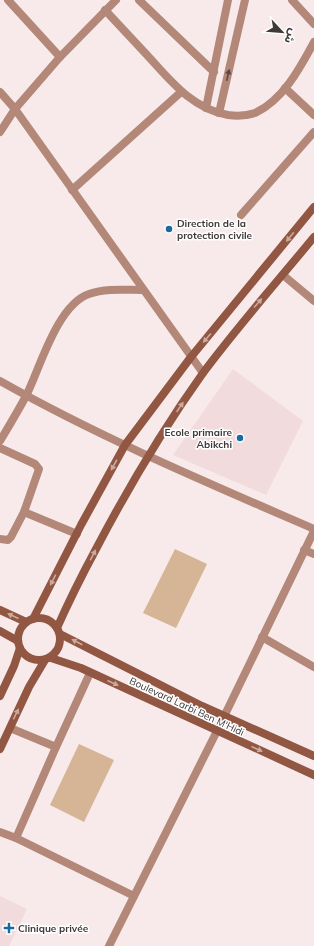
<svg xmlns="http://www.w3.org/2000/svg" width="314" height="946" viewBox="0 0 314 946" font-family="Mulish,'Noto Sans Arabic',sans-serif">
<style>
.built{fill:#f2dbdc}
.green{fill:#d5b595}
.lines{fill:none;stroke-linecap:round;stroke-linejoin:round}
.minor{stroke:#b38879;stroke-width:8}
.tertiary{stroke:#b38879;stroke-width:8}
.secondary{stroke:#925742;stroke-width:8}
.oneway{fill:#564947}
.oneway2{fill:#c8aba0}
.poi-dot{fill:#186b9c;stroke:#fff;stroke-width:1.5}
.labels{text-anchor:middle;stroke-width:3;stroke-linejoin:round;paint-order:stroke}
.poi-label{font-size:10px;font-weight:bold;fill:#3f393a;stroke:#fff;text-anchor:start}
.street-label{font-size:10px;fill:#3f393a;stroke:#fff}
</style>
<rect width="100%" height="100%" fill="#f8eaeb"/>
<g class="built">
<polygon points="233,369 303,421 266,495 173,455"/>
<polygon points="0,896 27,909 9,946 0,946"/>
</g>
<g class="green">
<polygon points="175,549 207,564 176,628 143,613"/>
<polygon points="79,744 114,760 84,822 50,805"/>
</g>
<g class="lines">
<g class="minor">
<polyline points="8,0 60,57"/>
<polyline points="139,0 214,72"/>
<path d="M105,10c14,15 28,30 42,45 23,25 45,54 81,60 8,1 18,1 27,-2 28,-13 45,-45 59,-71"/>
<polyline points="285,88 314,115"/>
<polyline points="0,92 15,109 203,373"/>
<polyline points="206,108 228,0"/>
<polyline points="219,113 245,0"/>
<polyline points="0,132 15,109 60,57 116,0"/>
<polyline points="72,190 181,92"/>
<polyline points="241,215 314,132"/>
<polyline points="283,275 314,301"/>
<path d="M0,381c101,57 208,102 314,148"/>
<path d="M0,441c9,-15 18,-30 26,-45 14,-28 31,-91 63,-102 17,-6 36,-4 54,-4"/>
<polyline points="0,448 35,464 39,469 24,512 77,534"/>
<polyline points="0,539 8,540 11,537 24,512"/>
<polyline points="304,550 314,554"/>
<polyline points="262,637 314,667"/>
<polyline points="10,728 56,747 16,838"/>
<polyline points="56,747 90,673"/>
<polyline points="0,832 16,838 134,896"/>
<polyline points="109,946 217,731 314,531"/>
</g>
<polyline class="tertiary" points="292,0 314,24"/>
<g class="secondary">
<polyline points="0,610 26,622"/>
<circle cx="39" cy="639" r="21"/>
<polyline points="33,619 81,525 125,445 191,357 314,207"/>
<path d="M57,628c12,-27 25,-53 39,-79 32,-61 67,-120 107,-176 35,-47 74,-91 111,-136"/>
<polyline points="0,631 18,641"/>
<polyline points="60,634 202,706 314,756"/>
<polyline points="51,658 81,668 314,775"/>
<polyline points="0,696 14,666 20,648"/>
<polyline points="0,749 29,687 45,660"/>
</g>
</g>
<defs><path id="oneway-solid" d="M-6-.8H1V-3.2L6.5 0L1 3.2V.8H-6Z"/></defs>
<use class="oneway" href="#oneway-solid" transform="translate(228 75) rotate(-77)"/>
<g class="oneway2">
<use href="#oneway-solid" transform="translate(290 237) rotate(129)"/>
<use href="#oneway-solid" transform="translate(258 303) rotate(-49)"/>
<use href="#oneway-solid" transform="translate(207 338) rotate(130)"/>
<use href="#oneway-solid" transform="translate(180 407) rotate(-56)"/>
<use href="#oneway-solid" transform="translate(114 465) rotate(119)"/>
<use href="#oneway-solid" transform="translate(93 555) rotate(-63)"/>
<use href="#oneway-solid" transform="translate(53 580) rotate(117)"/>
<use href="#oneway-solid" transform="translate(13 616) rotate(-155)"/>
<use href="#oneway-solid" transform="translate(77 642) rotate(-153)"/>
<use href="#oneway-solid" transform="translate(113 683) rotate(24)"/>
<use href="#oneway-solid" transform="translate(16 714) rotate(-64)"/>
<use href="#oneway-solid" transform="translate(257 749) rotate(24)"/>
</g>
<g class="poi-dot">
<circle cx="169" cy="229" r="4"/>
<circle cx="240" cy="438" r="4"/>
<path d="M7 922h4v4h4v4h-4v4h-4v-4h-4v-4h4z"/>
</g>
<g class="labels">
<g class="poi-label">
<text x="177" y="227">Direction de la<tspan x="177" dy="12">protection civile</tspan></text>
<text x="232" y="436" text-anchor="end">Ecole primaire<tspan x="232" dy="12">Abikchi</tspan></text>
<text x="18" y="932">Clinique privée</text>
</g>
<g class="street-label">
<text transform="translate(187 706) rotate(25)" y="4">Boulevard Larbi Ben M'Hidi</text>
</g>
</g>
<g transform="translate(282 32) rotate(116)" stroke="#ffffff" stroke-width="3" paint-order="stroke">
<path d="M0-3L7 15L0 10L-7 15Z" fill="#3f393a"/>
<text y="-6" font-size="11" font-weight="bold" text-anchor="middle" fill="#3f393a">ش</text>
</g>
</svg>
